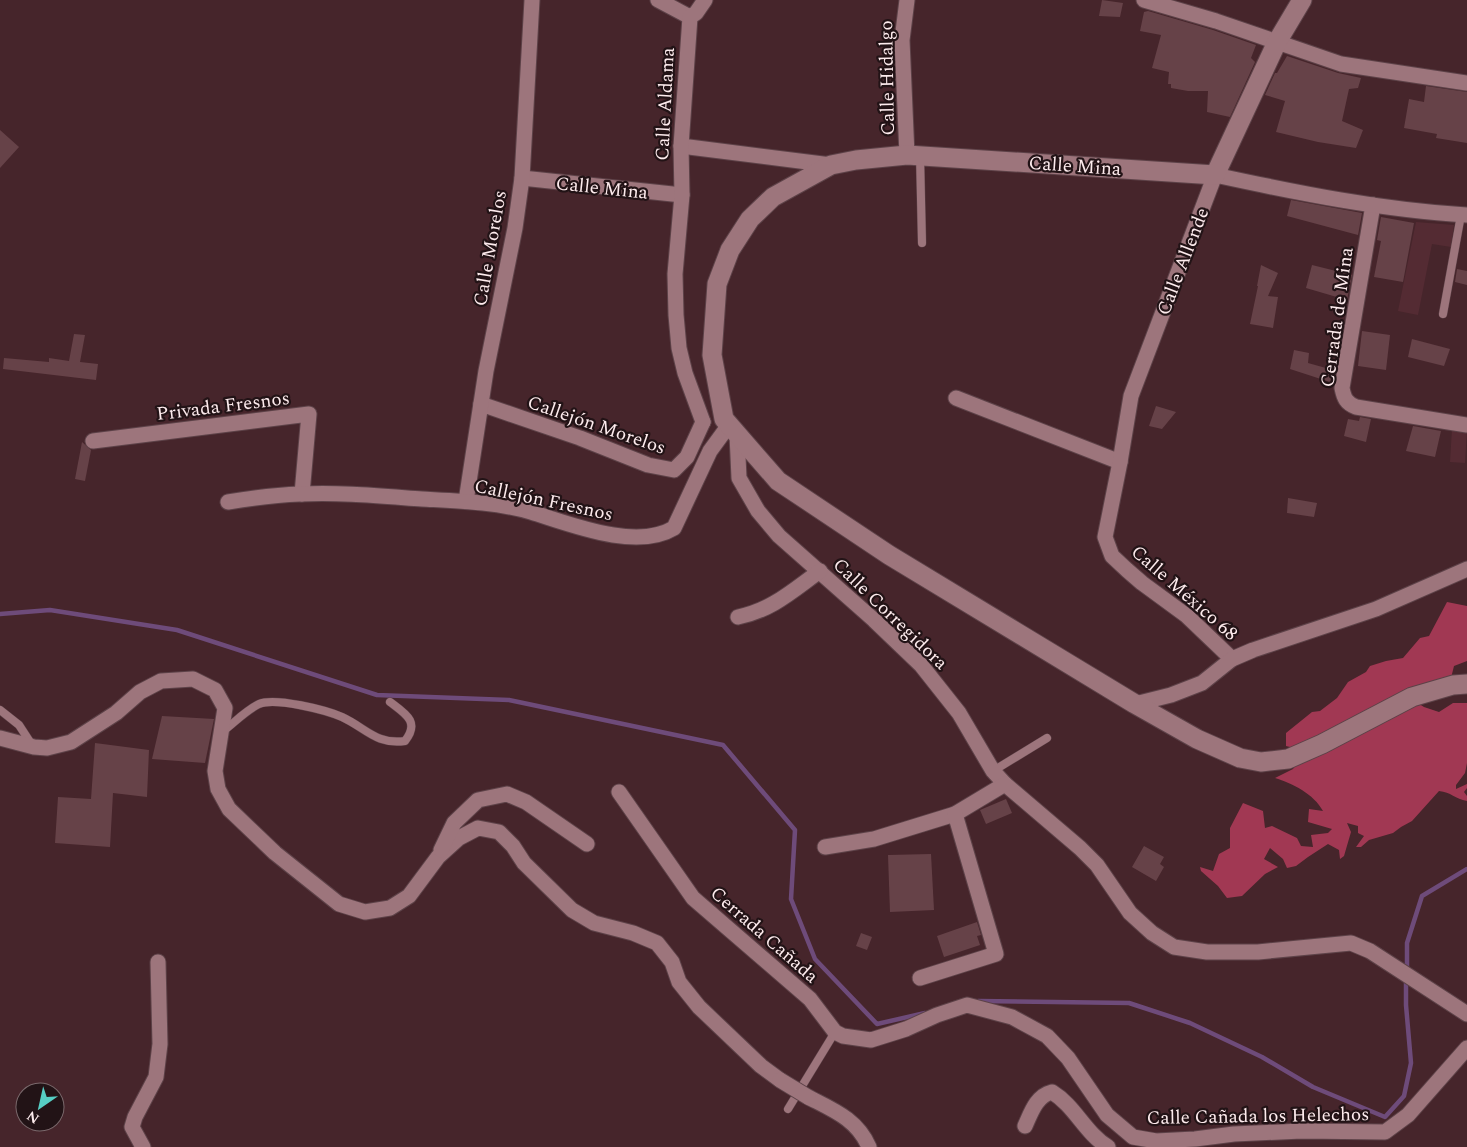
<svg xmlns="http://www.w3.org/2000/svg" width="1467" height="1147" viewBox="0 0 1467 1147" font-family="Spectral,serif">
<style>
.built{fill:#542b33}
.forest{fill:#a13853}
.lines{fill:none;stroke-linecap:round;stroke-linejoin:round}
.stream{stroke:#6e4b7a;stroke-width:4.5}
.building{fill:#664248}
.service-casing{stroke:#5d4248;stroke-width:9}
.minor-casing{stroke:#5d4248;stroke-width:17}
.tertiary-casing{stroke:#5d4248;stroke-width:21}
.service{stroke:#9d757c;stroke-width:8}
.minor{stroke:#9d757c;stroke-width:15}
.tertiary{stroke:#9d757c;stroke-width:19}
.minor-bridge-casing{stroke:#5d4248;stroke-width:17;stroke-linecap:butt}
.minor-bridge{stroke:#9d757c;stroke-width:15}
.labels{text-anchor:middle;stroke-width:4.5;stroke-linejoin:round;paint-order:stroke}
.street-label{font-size:19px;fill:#fdebed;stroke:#221316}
</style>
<rect width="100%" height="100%" fill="#46252b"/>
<g class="built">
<polygon points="1416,222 1454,225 1451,247 1432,244 1418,315 1398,311"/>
<polygon points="1452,429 1467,430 1465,463 1450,462"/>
</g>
<path class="forest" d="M1447,602l20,4v55l-13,5 -4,16 -37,18 11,7 15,5 14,-9h14v60l-2,10 -9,12v4l11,-5v4l-3,4 3,4v5c-12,-2 -16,-9 -28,-10l-27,30 -11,6 -8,6 -24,7 -8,7h-5l8,-11 -6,-3v-7l-11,-3 4,9 -7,24 -4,3 -1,-9 -11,-6 -20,13 -12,9 -9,2 -4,-9 -13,-11 -6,11 14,8 -13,7 -23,22 -15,2 -9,-12 -17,-15 -1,-4 13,4 6,-17 11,-6v-20l13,-25 20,8 2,17 7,-2 25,12 4,8 12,1 -2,-12 17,-2 4,-4 -24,-7 1,-13 14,2c-9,-17 -31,-28 -48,-33l18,-9 13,-18 -20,-5v-13l26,-21 8,-1 17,-13 11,-16 18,-10 4,-6 16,-5 17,-3 17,-20 9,-2z"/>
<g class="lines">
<g class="stream">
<polyline points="0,614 50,610 177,630 377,695 509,700 723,745 795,830 791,899 815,959 877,1024 925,1013"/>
<polyline points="1407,970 1407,943 1422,896 1467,869"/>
<polyline points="978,1001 1129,1003 1190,1023 1262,1057 1313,1087 1385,1117 1404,1096 1411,1063 1406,1005 1406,978"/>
</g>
</g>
<g class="building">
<polygon points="1102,0 1123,3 1120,17 1099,16"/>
<polygon points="1148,11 1213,30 1256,45 1251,58 1255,62 1230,117 1207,112 1208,91 1188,91 1171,88 1171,84 1168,84 1169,72 1152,68 1161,35 1140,31 1144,12"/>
<polygon points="1287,56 1338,73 1361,78 1358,88 1349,89 1342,121 1363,130 1356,148 1318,142 1276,132 1285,101 1265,95 1275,73 1277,73"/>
<polygon points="1426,86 1467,92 1467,143 1436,138 1437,134 1404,128 1409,99 1424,102"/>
<polygon points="0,130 19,147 0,168"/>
<polygon points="1291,200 1362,213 1358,235 1287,216"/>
<polygon points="1381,217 1414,223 1403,282 1374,277 1381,241 1377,240"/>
<polygon points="1261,265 1278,273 1268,296 1278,297 1273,328 1250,324 1258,286 1257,286"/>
<polygon points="1312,265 1352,275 1347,300 1306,288"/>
<polygon points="1457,269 1467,271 1467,285 1455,282"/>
<polygon points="1362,331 1390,335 1386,370 1358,366"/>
<polygon points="74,334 85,335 80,362 98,364 96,380 3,369 4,358 49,362 49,358 69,361"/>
<polygon points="1412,339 1450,349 1444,366 1408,357"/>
<polygon points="1294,350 1309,353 1308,363 1333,370 1330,382 1290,369"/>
<polygon points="1156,406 1176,412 1162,429 1149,426"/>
<polygon points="1360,417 1371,419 1366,442 1344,436 1348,419 1359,421"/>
<polygon points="1413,426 1441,431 1435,457 1406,451"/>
<polygon points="82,442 91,450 85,481 75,479"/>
<polygon points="1288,498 1317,503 1314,517 1287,513"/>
<polygon points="162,716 214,719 205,763 152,759"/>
<polygon points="95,743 149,750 147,797 113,793 110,847 55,843 58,797 91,799"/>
<polygon points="1006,799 1012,813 986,824 980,810"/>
<polygon points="1144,846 1164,857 1160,864 1164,867 1156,881 1132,867"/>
<polygon points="931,854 934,910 890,912 888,855"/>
<polygon points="977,922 981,935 977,936 980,945 944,957 937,936"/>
<polygon points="861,933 872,937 867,950 856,946"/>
</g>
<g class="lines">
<g class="service-casing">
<g id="service">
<polyline points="920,155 922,243"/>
<polyline points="1443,314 1461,215"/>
<polyline points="0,710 19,725 32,745"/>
<path d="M222,732c12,-9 23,-21 37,-28 16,-7 67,6 83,13 24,11 34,28 63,24 15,-19 1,-27 -15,-39"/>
<polyline points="993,771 1047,738"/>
<polyline points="788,1109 835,1032"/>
</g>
</g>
<g class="minor-casing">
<g id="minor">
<polyline points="658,0 690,17"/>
<polyline points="907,0 902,40 907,155"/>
<polyline points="1144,0 1216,21 1341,64 1467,83"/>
<polyline points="681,146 831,165"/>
<polyline points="522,178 682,195"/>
<path d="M1373,205l-31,183c2,10 4,15 14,19l111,18"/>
<polyline points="956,398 1120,462"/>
<polyline points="481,404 580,438 648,465 674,470 687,457 703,422"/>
<polyline points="703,422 685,373 679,348 676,315 675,274 682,195 681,146 690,17 696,13 705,0"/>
<polyline points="737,435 739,478 758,511 779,536 874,620 921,665 959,713 993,771 1005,784 1080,848 1097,865 1130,913 1152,933 1174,947 1207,952 1258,952 1351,943 1370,951 1467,1014"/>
<polyline points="93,441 309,414 302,494"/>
<polyline points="466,501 486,371 515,228 522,178 532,0"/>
<path d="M228,502c24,-4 48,-7 72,-8 40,-2 81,2 122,5 36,2 74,3 109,13 39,12 105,39 143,16l36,-77 19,-26"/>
<path d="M738,617c34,-7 54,-26 82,-46"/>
<path d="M1232,659l-45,-43 -45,-33 -15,-13 -15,-14 -7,-19 15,-75 11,-66 84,-221c83,18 167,35 252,40"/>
<polyline points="1135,704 1171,695 1202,683 1232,659 1253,650 1376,609 1467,569"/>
<polyline points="0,738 34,747 47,748 71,742 116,713 140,692 161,681 193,679 215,690 225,708 215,771 218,789 229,809 275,853 339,904 365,912 390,908 409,896 438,857 459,838 478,828 499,832 513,846 524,863 572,910 594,923 633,933 657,943 672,962 679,982 699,1007 761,1066 780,1080"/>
<polyline points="619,792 693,898 810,999 835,1032 843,1036 871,1040 906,1029 937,1015 967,1005 1012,1017 1047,1036 1068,1058 1107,1115 1133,1137 1156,1141 1195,1139 1234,1134 1302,1131 1385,1132 1408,1115 1467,1048"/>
<polyline points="825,847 874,839 955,814 1005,784"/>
<polyline points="441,850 454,823 478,800 507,794 526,802 587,844"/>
<polyline points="920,978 996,954 955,814"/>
<path d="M808,1097c25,13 49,22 61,50"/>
<path d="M1025,1126c6,-13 11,-30 27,-34 23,14 33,41 56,55"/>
<polyline points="143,1147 132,1127 135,1117 156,1077 160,1044 158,962"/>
</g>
</g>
<g class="tertiary-casing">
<polyline id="tertiary" points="1302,0 1277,42 1215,175 907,155 856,160 831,165 773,197 750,219 730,250 717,284 712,355 724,419 778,481 889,555 1135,704 1197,739 1240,758 1261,762 1288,759 1322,744 1412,697 1453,685 1467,684"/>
</g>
<use href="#service" class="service"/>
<use href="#minor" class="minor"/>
<use href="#tertiary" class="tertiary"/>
<g class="minor-bridge-casing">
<polyline id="minor-bridge" points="780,1080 808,1097"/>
</g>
<use href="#minor-bridge" class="minor-bridge"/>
</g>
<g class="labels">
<g class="street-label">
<text transform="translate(886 78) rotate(-91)" y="7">Calle Hidalgo</text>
<text transform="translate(664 104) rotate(-87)" y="7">Calle Aldama</text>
<text transform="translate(1075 165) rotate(4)" y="7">Calle Mina</text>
<text transform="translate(602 187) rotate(6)" y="7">Calle Mina</text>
<text transform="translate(489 248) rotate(-80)" y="7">Calle Morelos</text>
<text transform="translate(1182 261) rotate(-69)" y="7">Calle Allende</text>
<text transform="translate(1336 317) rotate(-82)" y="7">Cerrada de Mina</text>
<text transform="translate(223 405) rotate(-7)" y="7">Privada Fresnos</text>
<text transform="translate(597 424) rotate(19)" y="7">Callejón Morelos</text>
<text transform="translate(544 499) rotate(12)" y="7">Callejón Fresnos</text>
<text transform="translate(1185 592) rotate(41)" y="7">Calle México 68</text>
<text transform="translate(891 613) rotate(44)" y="7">Calle Corregidora</text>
<text transform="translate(765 934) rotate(41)" y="7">Cerrada Cañada</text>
<text transform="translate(1258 1115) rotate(-1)" y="7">Calle Cañada los Helechos</text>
</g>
</g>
<g transform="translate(40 1107) rotate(214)"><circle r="24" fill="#221316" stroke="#7a696c"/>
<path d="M0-4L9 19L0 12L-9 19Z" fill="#56cec4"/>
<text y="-8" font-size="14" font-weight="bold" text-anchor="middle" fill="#fdebed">N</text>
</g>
</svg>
